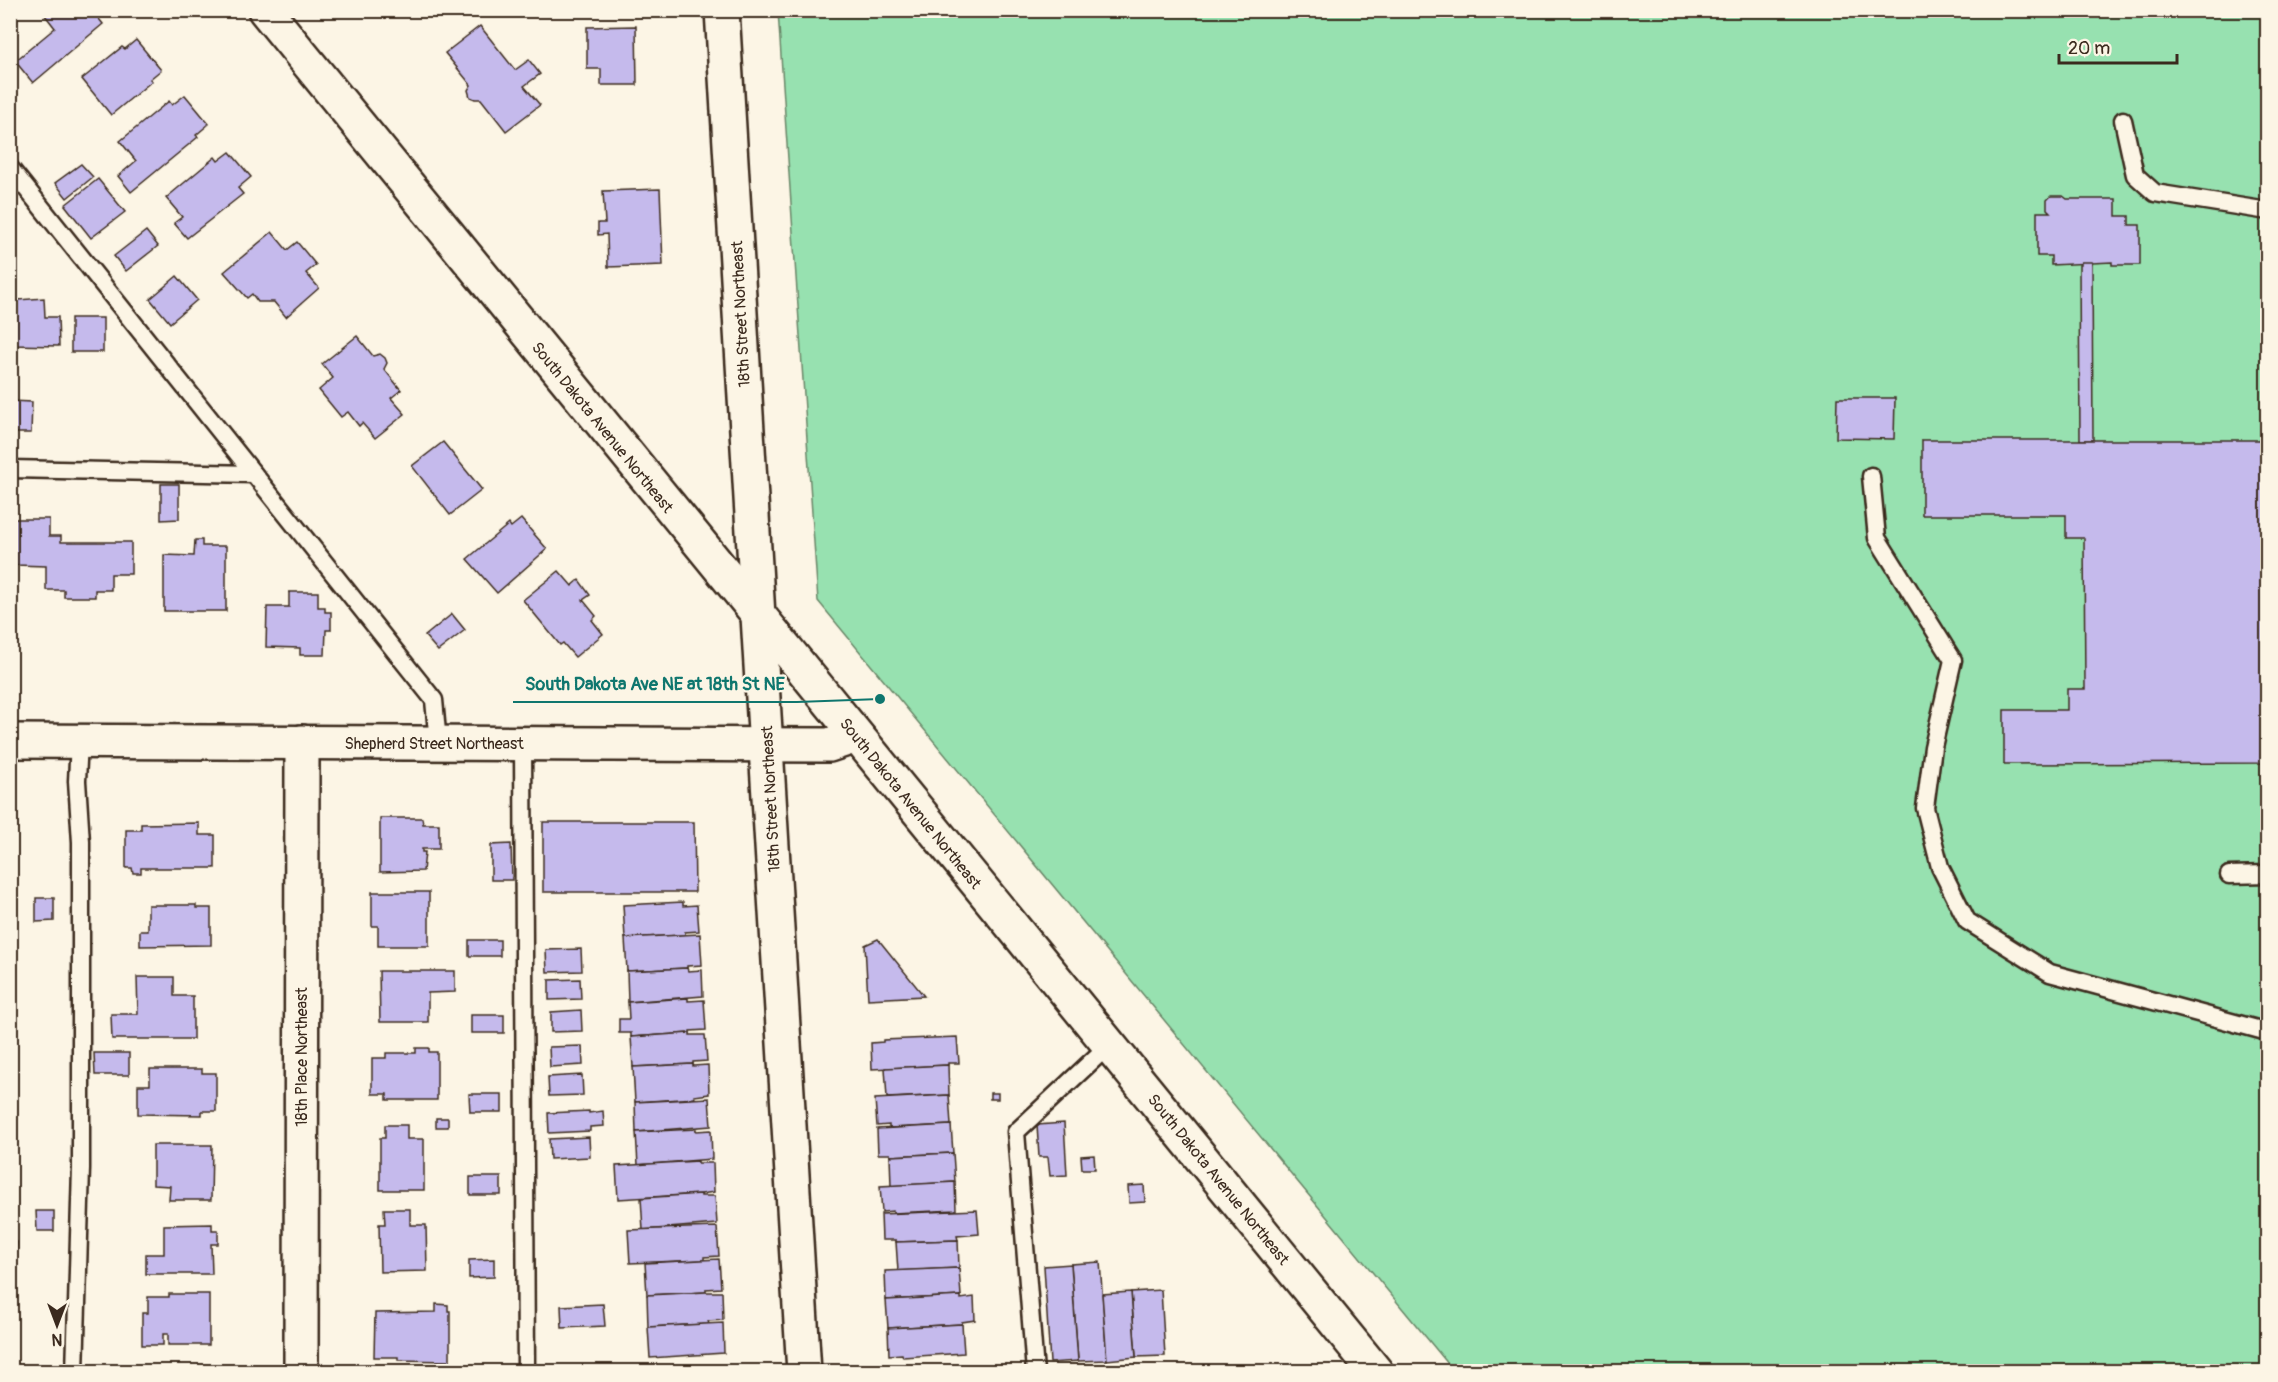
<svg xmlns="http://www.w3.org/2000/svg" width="2278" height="1382" viewBox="0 0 2278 1382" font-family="Pangolin,sans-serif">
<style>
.green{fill:#97e1b0;stroke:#698667;stroke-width:1.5}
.building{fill:#c5baec;stroke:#3b2a1e;stroke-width:1.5}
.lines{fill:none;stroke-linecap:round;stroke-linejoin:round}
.service-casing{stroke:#3b2a1e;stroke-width:21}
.minor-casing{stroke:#3b2a1e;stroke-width:38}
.tertiary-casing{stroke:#3b2a1e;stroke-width:38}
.secondary-casing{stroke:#3b2a1e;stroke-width:38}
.primary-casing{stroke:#3b2a1e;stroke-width:38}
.service{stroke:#fcf5e5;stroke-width:16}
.minor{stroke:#fcf5e5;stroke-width:33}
.tertiary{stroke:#fcf5e5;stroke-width:33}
.secondary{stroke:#fcf5e5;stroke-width:33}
.primary{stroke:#fcf5e5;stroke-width:33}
.labels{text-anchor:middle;stroke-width:4.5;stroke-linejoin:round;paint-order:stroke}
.street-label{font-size:16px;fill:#3b2a1e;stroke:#fcf5e5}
.leader{fill:none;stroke:#0f766e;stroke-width:2}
.callout-dot{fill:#0f766e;stroke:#fcf5e5;stroke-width:2}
.callout-label{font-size:18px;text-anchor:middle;font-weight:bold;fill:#0f766e;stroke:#fcf5e5;stroke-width:4.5;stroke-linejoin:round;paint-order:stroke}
</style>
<rect width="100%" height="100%" fill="#fcf5e5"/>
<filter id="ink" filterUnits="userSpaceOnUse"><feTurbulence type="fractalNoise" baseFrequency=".0167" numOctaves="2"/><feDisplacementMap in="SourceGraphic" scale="12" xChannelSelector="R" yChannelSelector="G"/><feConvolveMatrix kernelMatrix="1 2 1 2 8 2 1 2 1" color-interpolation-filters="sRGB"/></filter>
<g filter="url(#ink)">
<polygon class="green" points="778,11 2267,11 2267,1371 1454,1371 818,601"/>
<g class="building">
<polygon points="41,10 92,10 103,24 33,83 15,61 55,28"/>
<polygon points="480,26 515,70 529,60 540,74 524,86 540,105 506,131 481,99 475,99 470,97 468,90 471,85 445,53"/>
<polygon points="636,26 637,85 601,85 601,69 587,69 587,27"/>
<polygon points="136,40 161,70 150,79 152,81 111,115 82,79 122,47 125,49"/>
<polygon points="185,95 209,124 196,135 198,137 131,192 118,176 136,161 120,141 169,101 172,105"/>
<polygon points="230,152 251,177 238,188 243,194 187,238 174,223 182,217 166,198 215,157 218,161"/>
<polygon points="81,164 93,177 67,198 55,183"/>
<polygon points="98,179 125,212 91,238 65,205"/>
<polygon points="660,189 663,265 608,267 607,234 598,235 598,223 605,223 603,191"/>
<polygon points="2051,196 2063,196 2067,199 2116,199 2116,216 2129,216 2129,225 2140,225 2140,265 2112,265 2112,262 2051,265 2051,256 2037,256 2037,212 2050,212 2047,209 2047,200"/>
<polygon points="146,231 158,246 126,271 114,256"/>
<polygon points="272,232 287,250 297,242 316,265 306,273 319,288 286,317 274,302 258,302 252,294 247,298 224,272"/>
<polygon points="2081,262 2092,262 2093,440 2080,440 2079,265 2081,265"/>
<polygon points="177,276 197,300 170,323 150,299"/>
<polygon points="10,290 17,290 18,300 44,298 45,317 58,317 59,346 10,345"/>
<rect x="71" y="318" width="32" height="34"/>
<polygon points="357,336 373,356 380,354 385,358 387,363 384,369 401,390 391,398 405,414 375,438 362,423 359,426 348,412 341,417 319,390 333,378 322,364"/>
<polygon points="10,373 11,401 32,402 31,433 10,433"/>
<polygon points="1837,398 1895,398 1894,439 1836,438"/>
<polygon points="1922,440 2268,440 2268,763 2004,764 2004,710 2067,710 2067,689 2085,689 2084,538 2066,538 2066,515 1922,515"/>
<polygon points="443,442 482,490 450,515 412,466"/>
<polygon points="161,484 179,484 179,519 161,520"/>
<polygon points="15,519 49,519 49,536 61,536 61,542 131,542 131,574 111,574 111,590 95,590 95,597 64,597 64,590 46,590 46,566 15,565"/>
<polygon points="521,519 547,549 497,593 467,559 509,524 511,527"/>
<polygon points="195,540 202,540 202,546 226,546 226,611 164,611 164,555 194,556"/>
<polygon points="559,571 572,586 579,580 590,595 583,600 596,616 592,620 603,634 575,657 563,643 560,645 523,600"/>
<polygon points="289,592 318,592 318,607 325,607 325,612 331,612 331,630 326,630 325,655 300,655 300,648 266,647 267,607 289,607"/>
<polygon points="452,614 465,630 438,651 425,636"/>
<polygon points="380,818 422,818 423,824 439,824 439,849 422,849 422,852 425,852 423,871 380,872"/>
<rect x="10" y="822" width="3" height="34"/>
<polygon points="543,822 694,822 695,892 543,892"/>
<polygon points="199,823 199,835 215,835 215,868 141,868 141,873 133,873 132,868 126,868 126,830 141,830 141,824"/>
<polygon points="511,844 512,880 491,880 491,845"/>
<polygon points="372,892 429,892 429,946 378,946 378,926 372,926"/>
<polygon points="36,898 54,898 54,921 36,922"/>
<polygon points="683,902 683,906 697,905 699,931 685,932 685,935 625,938 623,905"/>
<polygon points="148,905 196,905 196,908 211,908 211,945 140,946 140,931 148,931"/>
<rect x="10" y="920" width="2" height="23"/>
<polygon points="700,934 702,965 687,966 687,968 627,971 625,938"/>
<polygon points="878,939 924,996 868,999 865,945"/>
<rect x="469" y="940" width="31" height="16"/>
<polygon points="581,949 582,971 547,972 546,950"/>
<polygon points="687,968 688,971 702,970 703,996 628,1002 627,971"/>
<polygon points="379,971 455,971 455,992 428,993 428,1022 380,1022"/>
<polygon points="137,977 174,977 174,996 193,996 193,1039 112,1039 111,1014 138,1014"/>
<polygon points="580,979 581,999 549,1000 549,980"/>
<polygon points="688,998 688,1001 704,1000 706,1030 690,1031 690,1033 631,1037 631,1033 619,1033 619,1019 629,1019 628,1002"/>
<polygon points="581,1010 582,1031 551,1032 551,1012"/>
<rect x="471" y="1015" width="33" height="18"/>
<polygon points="690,1033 690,1035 705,1035 707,1061 693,1062 693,1064 633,1067 631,1037"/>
<polygon points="957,1037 959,1063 948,1063 948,1065 872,1069 871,1043 883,1042 883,1040"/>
<polygon points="582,1046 583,1065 550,1067 549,1047"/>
<polygon points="416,1048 429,1048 429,1052 437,1052 437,1100 387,1100 387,1094 372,1094 372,1058 386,1058 386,1053 416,1053"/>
<polygon points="94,1053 129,1053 129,1075 95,1075"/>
<polygon points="693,1064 693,1066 708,1065 709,1094 694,1096 695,1098 635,1102 633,1067"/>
<polygon points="948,1065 949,1095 887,1098 885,1068"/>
<polygon points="150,1069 202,1069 202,1073 216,1073 216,1111 202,1111 202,1115 138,1114 138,1085 150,1085"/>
<polygon points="582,1075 583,1095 549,1096 548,1077"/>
<rect x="990" y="1093" width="8" height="6"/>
<polygon points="469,1094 502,1094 502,1112 470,1112"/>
<polygon points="949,1095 951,1125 889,1128 889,1125 877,1126 875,1099"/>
<polygon points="709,1098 711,1126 636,1132 635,1102"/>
<polygon points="589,1111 589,1113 603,1111 604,1126 590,1127 590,1131 549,1133 548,1113"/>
<rect x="436" y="1118" width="12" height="9"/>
<polygon points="1064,1123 1067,1175 1050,1176 1048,1157 1039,1157 1037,1125"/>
<polygon points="385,1125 407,1125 407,1139 424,1139 424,1190 380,1190 380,1138 385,1138"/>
<polygon points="951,1125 953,1153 890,1156 890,1154 878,1154 877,1129"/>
<polygon points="696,1129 696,1131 711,1130 712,1159 638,1165 636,1132"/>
<polygon points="589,1137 590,1157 550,1159 549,1139"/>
<rect x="10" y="1139" width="4" height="23"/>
<polygon points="153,1145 212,1145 211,1200 169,1200 170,1186 153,1185"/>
<polygon points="953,1153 955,1182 891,1186 890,1156"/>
<polygon points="1094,1155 1095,1169 1082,1169 1081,1156"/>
<polygon points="698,1161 698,1163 713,1163 714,1192 701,1194 618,1199 616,1166"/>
<rect x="470" y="1177" width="31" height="18"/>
<polygon points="955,1182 956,1210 893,1213 893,1211 882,1212 880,1186"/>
<polygon points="1144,1185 1145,1202 1129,1203 1128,1186"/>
<polygon points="701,1194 701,1196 715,1196 717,1224 643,1230 641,1198"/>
<polygon points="384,1209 410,1209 410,1225 426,1225 427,1271 380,1272 379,1224 385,1224"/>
<polygon points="977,1210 979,1234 957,1236 958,1240 896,1242 896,1240 882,1240 881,1214"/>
<polygon points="36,1211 54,1211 54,1231 37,1231"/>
<polygon points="212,1224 212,1230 218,1230 218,1244 211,1244 212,1274 146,1274 146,1254 164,1254 164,1225"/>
<polygon points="717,1227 719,1256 704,1257 704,1260 630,1263 628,1230"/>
<polygon points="958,1240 959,1268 898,1271 896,1242"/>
<polygon points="10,1242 17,1242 16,1265 10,1265"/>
<polygon points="494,1259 494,1277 469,1278 469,1260"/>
<polygon points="719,1259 721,1288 706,1289 706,1292 647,1295 645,1263"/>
<polygon points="1100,1262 1107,1360 1078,1361 1071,1264"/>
<polygon points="1071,1264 1078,1361 1050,1363 1044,1266"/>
<polygon points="959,1268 961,1296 886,1300 885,1271"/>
<polygon points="1161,1290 1165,1356 1136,1357 1131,1292"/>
<polygon points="706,1292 722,1292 723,1320 708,1321 709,1324 648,1327 647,1295"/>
<polygon points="1131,1292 1136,1357 1107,1360 1102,1294"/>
<polygon points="169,1294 209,1294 209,1345 168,1345 168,1334 163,1334 163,1345 142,1345 142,1313 148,1313 148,1297 169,1297"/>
<polygon points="961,1296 961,1299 974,1297 975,1320 962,1322 962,1324 888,1328 886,1300"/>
<polygon points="436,1304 448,1305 448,1311 450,1311 450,1361 398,1360 398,1357 374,1357 375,1313 436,1312"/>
<polygon points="603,1304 605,1326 562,1328 561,1306"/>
<polygon points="723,1323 724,1353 650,1358 648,1327"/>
<polygon points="962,1324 964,1353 903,1357 902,1354 889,1355 888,1328"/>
</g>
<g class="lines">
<g class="service-casing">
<g id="service">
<polyline points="2123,120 2135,175 2155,193 2268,211"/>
<polyline points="10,168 434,700 438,743"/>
<polyline points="10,469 254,474"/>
<polyline points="1871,476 1877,538 1953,660 1933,747 1925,808 1940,867 1967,921 2050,973 2268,1032"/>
<polyline points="523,743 526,1372"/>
<polyline points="2229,875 2268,874"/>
<polyline points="75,1372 81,1168 81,842 77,781 79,741"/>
<polyline points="1035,1372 1016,1132 1109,1045"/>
</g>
</g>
<g class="minor-casing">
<g id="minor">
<polyline points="10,741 829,745 856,736"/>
<polyline points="301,1372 302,742"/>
</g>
</g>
<g class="tertiary-casing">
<polyline id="tertiary" points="758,616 804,1372"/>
</g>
<g class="secondary-casing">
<polyline id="secondary" points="722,10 758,616"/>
</g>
<g class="primary-casing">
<polyline id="primary" points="265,10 1376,1372"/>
</g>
<use href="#service" class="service"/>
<use href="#minor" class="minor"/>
<use href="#tertiary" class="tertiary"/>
<use href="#secondary" class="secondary"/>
<use href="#primary" class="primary"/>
</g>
</g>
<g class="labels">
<g class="street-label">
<text transform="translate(740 314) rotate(-93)" y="6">18th Street Northeast</text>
<text transform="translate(603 427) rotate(51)" y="6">South Dakota Avenue Northeast</text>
<text x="434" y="749">Shepherd Street Northeast</text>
<text transform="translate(770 799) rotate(-93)" y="6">18th Street Northeast</text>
<text transform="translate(911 803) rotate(51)" y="6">South Dakota Avenue Northeast</text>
<text transform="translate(301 1057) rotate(-90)" y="6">18th Place Northeast</text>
<text transform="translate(1219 1179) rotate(51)" y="6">South Dakota Avenue Northeast</text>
</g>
</g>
<path class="leader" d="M880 699L797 702H513"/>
<circle class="callout-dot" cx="880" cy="699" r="6"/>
<g class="callout-label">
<text x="655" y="690">South Dakota Ave NE at 18th St NE</text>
</g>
<rect width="2278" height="1382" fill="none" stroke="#fcf5e5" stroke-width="36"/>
<rect x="18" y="18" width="2242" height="1346" fill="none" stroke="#3b2a1e" stroke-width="2" filter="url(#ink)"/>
<g transform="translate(57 1325) rotate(180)" stroke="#fcf5e5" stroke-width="4.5" paint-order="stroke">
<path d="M0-4.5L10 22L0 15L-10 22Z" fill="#3b2a1e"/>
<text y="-9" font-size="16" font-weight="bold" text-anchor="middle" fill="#3b2a1e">N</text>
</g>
<path d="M2059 54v9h118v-9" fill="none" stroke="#3b2a1e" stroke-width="3"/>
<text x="2068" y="54" font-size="18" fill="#3b2a1e" stroke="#fcf5e5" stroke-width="4.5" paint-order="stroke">20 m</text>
</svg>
